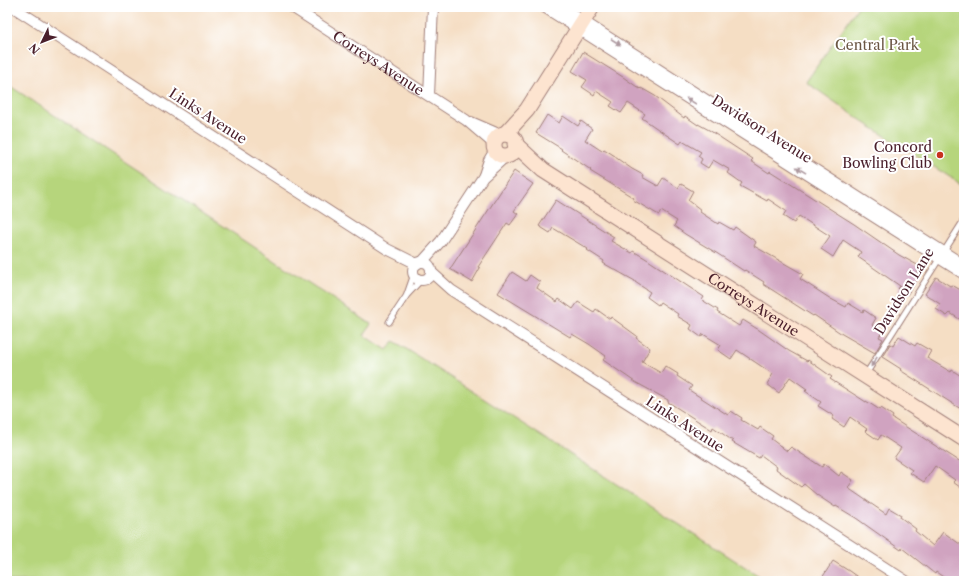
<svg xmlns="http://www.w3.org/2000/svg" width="971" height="588" viewBox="0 0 971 588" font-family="'Libre Caslon Text',serif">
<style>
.green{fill:#b6d57c;stroke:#807a54}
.building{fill:#d0a3c0}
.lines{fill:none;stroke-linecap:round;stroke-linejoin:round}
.lane-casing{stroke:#a07e78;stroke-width:7}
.street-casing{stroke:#a07e78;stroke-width:12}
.secondary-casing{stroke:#a07e78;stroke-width:17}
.lane{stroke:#fff;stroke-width:5}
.street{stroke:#fff;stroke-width:10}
.secondary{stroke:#fde4d0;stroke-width:15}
.oneway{fill:#ae9aa0}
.poi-dot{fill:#c8321e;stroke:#fff;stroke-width:1.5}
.labels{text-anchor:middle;stroke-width:4;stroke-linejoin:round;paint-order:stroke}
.park-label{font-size:14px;fill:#6a5643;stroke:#fff}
.street-label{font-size:14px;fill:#4a1f2b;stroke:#fff}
.poi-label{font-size:14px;fill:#4a1f2b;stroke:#fff;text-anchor:end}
</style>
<rect width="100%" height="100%" fill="#fff"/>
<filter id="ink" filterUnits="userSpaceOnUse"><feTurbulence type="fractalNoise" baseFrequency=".025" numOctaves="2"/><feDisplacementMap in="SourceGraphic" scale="8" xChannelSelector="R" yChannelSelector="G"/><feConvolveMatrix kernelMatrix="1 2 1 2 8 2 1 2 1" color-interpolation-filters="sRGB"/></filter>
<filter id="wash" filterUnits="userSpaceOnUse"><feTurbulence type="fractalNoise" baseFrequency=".012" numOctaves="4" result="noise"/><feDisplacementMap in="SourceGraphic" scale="16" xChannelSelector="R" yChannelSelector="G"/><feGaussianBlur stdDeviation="0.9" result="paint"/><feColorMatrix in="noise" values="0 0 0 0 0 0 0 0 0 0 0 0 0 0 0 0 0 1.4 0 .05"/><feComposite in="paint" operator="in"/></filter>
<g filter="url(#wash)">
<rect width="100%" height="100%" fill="#f5dec4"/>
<g class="green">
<polygon points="858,7 964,7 964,186 868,125 806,82"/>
<polygon points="7,84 371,324 364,335 387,350 394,341 767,581 7,581"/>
</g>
<g id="blocks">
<g class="building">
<polygon points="583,52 623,77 640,89 641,88 655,96 684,118 685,116 698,125 698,124 709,130 753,159 751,161 769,173 770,171 854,224 899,255 921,267 917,273 920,275 907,295 898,289 900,286 858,257 861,252 843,240 833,257 821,249 830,236 799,216 794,223 783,216 786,211 768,199 767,201 740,186 742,183 728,173 730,170 713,160 708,168 700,163 702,159 698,156 701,152 682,141 680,144 668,136 642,118 645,114 628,103 621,113 610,106 613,102 596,91 594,95 582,87 587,80 572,71"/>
<polygon points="547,115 559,123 563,116 578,126 581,121 592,129 585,140 602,151 604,149 615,156 615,157 632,169 643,175 642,177 658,186 663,178 678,188 681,184 693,191 688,200 701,210 700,212 718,224 719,222 733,230 735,227 745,234 756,242 754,246 803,274 800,279 831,299 846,307 848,303 863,312 864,310 876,318 872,325 882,332 879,337 883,339 875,353 842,334 814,315 813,316 763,284 764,282 745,270 744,271 718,254 685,234 674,226 677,221 661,211 659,215 633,200 634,198 590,171 591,170 561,150 562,149 536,133"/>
<polygon points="514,171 533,184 514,211 518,214 510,225 507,223 478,267 480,268 472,282 450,269"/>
<polygon points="556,200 614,237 611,241 632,253 633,251 645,258 704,297 702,300 718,310 717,312 739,326 743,320 759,330 789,351 807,361 808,360 832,377 830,379 866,402 866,401 880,410 881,408 893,416 892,418 964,464 964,490 953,482 955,480 935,466 924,482 910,473 912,470 894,458 901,448 881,435 878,440 865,431 867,429 850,417 844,427 832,419 834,416 818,406 821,402 805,391 807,389 790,377 779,393 767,384 773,374 737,350 731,359 718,350 721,345 703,334 701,337 690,329 692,325 677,316 678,314 660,302 658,305 647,297 650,292 635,282 635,281 603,263 604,261 587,250 588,249 553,228 550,233 539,226"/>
<polygon points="512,272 526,281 530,275 540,282 537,288 557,302 559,299 573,309 578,302 594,312 596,309 610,319 611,317 637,336 636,338 650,348 642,362 661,373 665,366 678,374 677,376 692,386 689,390 728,415 731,411 742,418 741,420 758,430 760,427 773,436 771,439 787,451 791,447 822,467 824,464 839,476 841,472 853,480 848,488 886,514 889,508 901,515 900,517 916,529 915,531 933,546 943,532 964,547 964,581 949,581 936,572 935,574 902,548 901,550 856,518 836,506 835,507 817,495 804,484 801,487 776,469 777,467 761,455 759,458 732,442 733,441 713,427 712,430 668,402 668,400 635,382 603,360 606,356 589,344 572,334 570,337 498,293"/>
<polygon points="936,277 950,286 952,285 964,292 964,322 950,313 947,316 936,309 940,304 925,294"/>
<polygon points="899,336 915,346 917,343 931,351 927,358 951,372 952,370 964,378 964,411 900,370 901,369 882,357 890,344 893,346"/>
<polygon points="833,561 849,571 863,581 820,581"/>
</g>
</g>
</g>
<g filter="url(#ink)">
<use href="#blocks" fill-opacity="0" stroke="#a07e78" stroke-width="1"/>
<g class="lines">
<g class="lane-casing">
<g id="lane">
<polyline points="407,294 414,274"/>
<polyline points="389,322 407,295 421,280"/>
<polyline points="866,374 964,220"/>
</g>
</g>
<g class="street-casing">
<g id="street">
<polyline points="13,7 387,249 417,264"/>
<path id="s1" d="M292,7l174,113 28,24"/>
<polyline points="544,7 964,274"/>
<polyline points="561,7 964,265"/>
<polyline points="429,95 433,7"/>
<polyline points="471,122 501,135"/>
<polyline points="484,175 489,160 495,150"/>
<polyline points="422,262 441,241 483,177 506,156"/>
<circle cx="422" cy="271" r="9"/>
<polyline points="431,272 451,290 906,581"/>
</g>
</g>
<g class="secondary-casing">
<g id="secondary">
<polyline points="505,134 527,110 592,7"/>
<circle cx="505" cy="145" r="11"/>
<path id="s2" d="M515,144l28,26 421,269"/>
</g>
</g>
<use href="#lane" class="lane"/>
<use href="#street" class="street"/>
<use href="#secondary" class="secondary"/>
</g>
<defs><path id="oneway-solid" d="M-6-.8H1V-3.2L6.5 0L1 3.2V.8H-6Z"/></defs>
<g class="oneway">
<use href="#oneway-solid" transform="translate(616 42) rotate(33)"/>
<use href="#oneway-solid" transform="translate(691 101) rotate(-148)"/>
<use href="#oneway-solid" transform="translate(801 170) rotate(-148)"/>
<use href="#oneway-solid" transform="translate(874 362) rotate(122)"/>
</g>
</g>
<circle class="poi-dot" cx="940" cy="155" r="4"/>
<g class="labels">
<g class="park-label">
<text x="877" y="50">Central Park</text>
</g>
<g class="street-label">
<text dy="5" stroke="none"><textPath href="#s1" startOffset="103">Correys Avenue</textPath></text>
<text transform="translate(208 116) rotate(33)" y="5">Links Avenue</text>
<text transform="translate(762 129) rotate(32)" y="5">Davidson Avenue</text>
<text transform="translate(904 291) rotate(-58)" y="5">Davidson Lane</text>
<text dy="5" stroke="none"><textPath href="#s2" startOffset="288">Correys Avenue</textPath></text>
<text transform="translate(685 424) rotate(33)" y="5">Links Avenue</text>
</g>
<g class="poi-label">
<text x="932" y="152">Concord<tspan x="932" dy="16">Bowling Club</tspan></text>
</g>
</g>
<rect width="971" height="588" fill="none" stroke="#fff" stroke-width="24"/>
<g transform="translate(42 42) rotate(227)" stroke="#ffffff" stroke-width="3" paint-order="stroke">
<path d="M0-3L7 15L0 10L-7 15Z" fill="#4a1f2b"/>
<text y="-6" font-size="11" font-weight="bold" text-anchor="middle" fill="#4a1f2b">N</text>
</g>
</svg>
